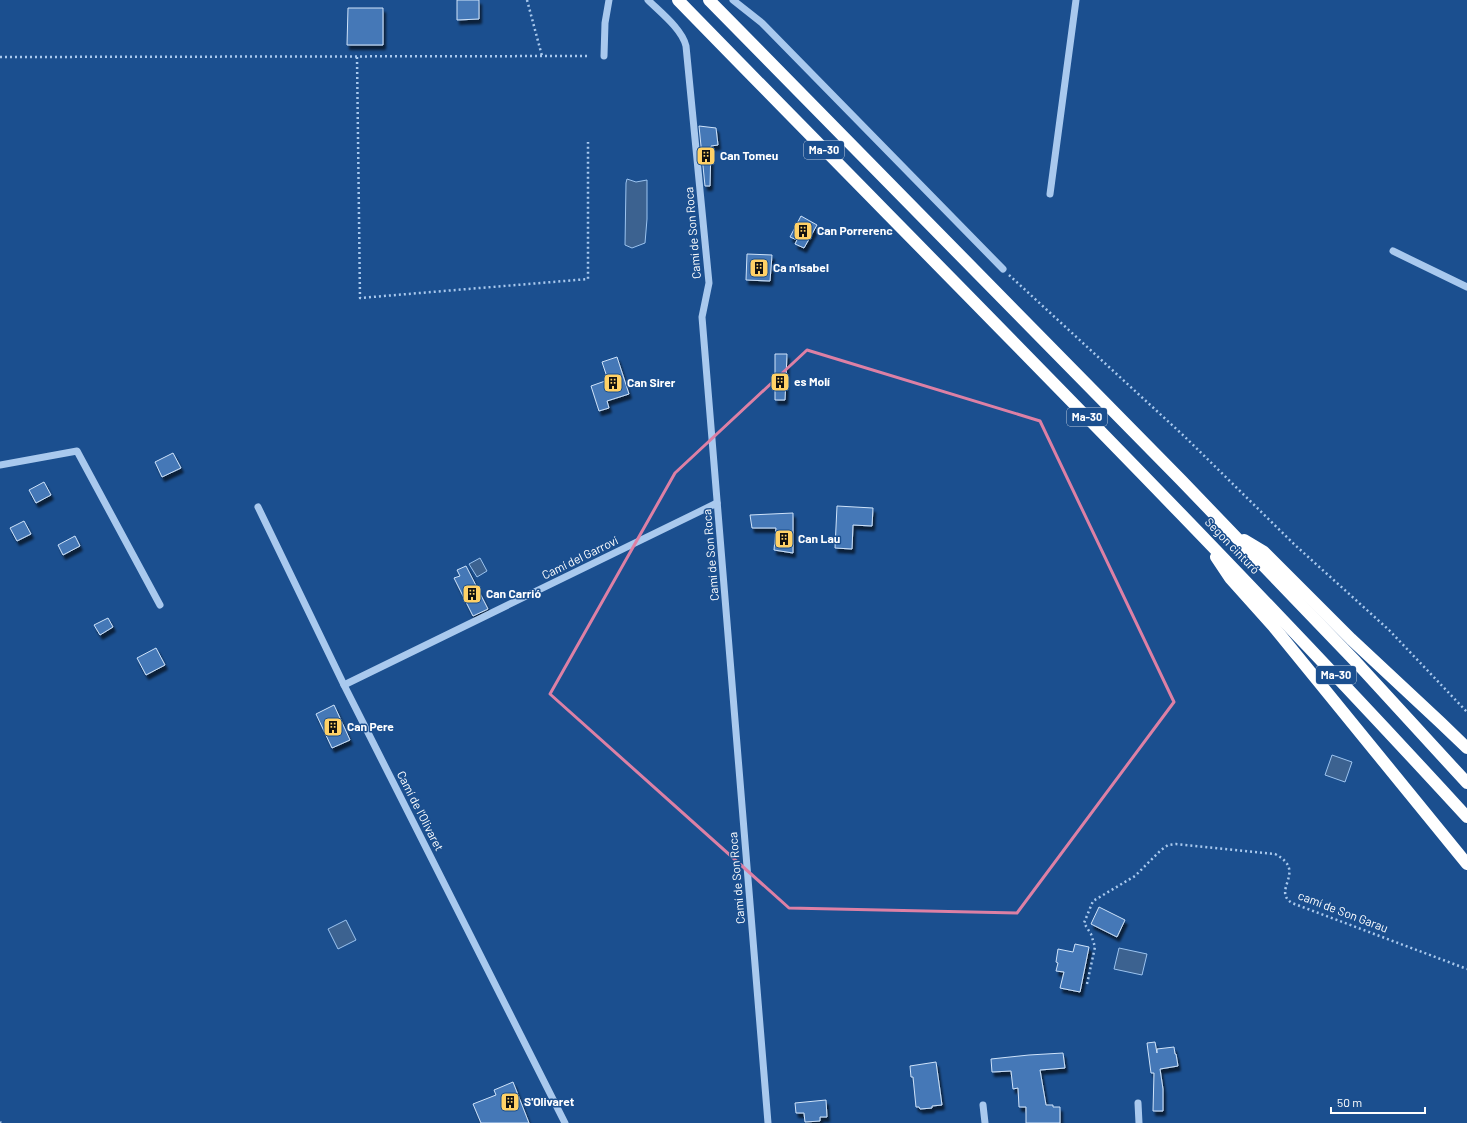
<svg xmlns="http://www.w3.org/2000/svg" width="1467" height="1123" viewBox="0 0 1467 1123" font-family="Barlow,sans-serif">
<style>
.water{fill:#3c6290;stroke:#9cc4f0}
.building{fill:#4478b7;stroke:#cfe3fa;filter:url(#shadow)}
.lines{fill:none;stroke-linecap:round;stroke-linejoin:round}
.path{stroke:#a9c9ee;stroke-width:2.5;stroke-dasharray:2 3;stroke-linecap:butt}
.minor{stroke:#a9c9ee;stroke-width:7}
.highway{stroke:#fff;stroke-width:12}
.marked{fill:none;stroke:#dd80a5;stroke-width:3;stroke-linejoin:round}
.labels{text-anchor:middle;stroke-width:3;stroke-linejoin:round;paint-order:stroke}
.shield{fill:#1b4f8f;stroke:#bbcadd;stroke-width:1}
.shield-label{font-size:11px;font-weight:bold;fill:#fff}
.poi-label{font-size:12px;font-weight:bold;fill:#fff;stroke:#1b4f8f;text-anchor:start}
.street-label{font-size:12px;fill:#fff;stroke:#1b4f8f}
</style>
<defs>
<filter id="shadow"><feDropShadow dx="2.5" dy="4.5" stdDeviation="1" flood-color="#0009"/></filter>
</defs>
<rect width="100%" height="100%" fill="#1b4f8f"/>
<g class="water">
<polygon points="627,179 636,182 647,180 647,219 645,243 632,248 625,245 626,183"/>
<polygon points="480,558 487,571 477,577 469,564"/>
<polygon points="1332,755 1352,762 1345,782 1325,775"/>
<polygon points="346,920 356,940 338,949 328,929"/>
<polygon points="1119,948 1147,954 1142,975 1114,969"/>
</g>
<g class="building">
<polygon points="457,0 479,0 479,19 457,20"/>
<polygon points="348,8 383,8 383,45 347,45"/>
<polygon points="699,126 716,128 718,145 711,146 710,186 705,186"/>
<polygon points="801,216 817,225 804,248 795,244 797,240 790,237"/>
<polygon points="747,254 772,255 770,281 746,280"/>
<polygon points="775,354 787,354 785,400 775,400"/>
<polygon points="617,357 629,394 607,401 609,408 599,411 591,386 608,380 602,362"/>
<polygon points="173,453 181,468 162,477 155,462"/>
<polygon points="44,482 51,495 36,503 29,490"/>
<polygon points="837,506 873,508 872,526 853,525 852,549 835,548"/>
<polygon points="793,513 793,553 774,550 776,528 752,528 750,515"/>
<polygon points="24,521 31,534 17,541 10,528"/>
<polygon points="75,536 80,546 63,555 58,545"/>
<polygon points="466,566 488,609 473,616 454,578 460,576 457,570"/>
<polygon points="108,618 113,627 100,635 94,625"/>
<polygon points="156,648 165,665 146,675 137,658"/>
<polygon points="334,705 350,740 332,748 316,714"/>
<polygon points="1099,907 1125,920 1117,937 1091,924"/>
<polygon points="1075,944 1089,947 1080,992 1060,988 1064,972 1056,971 1058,963 1056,962 1058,949 1073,952"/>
<polygon points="1155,1042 1157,1053 1157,1049 1174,1047 1175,1054 1176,1054 1178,1066 1160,1069 1163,1089 1163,1111 1153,1111 1154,1073 1151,1073 1147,1043"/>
<polygon points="1063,1053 1065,1068 1040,1070 1046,1105 1053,1105 1053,1107 1060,1107 1060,1123 1026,1123 1026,1107 1019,1107 1018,1088 1013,1089 1011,1071 992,1072 991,1059 1029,1055"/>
<polygon points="936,1062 942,1105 932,1106 932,1108 920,1109 919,1107 916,1107 913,1077 911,1077 910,1066"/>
<polygon points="513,1082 529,1123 481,1123 473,1104 496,1095 494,1090"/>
<polygon points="826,1100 827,1117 820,1117 820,1121 805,1122 804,1113 796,1113 795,1103"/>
</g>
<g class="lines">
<g class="path">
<polyline points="527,0 542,56"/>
<polyline points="0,57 590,56"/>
<polyline points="357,57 360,298 588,279 588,142"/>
<polyline points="1009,275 1184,436 1295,545 1389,630 1467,712"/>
<path d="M1087,984l8,-37 -4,-13 -7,-11 9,-22 42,-25 26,-26 7,-5 8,-1 99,10c33,17 -4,36 17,49l175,66"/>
<polyline points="0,1122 1,1123"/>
</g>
<g class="minor">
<path d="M648,0c12,12 34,29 38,46l23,237 -7,34 66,806"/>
<polyline points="733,0 762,23 1003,269"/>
<polyline points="604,56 605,23 609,0"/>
<polyline points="1050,194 1076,0"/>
<polyline points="1393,251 1467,287"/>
<polyline points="0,465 77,451 160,605"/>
<polyline points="258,507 344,685 565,1123"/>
<polyline points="344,685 717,503"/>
<polyline points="1138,1103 1139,1123"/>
<polyline points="983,1105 985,1123"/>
</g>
<g class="highway">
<path d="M678,0c264,271 533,538 789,817"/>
<polyline points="709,0 1181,480 1356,662 1467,783"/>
<polyline points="1244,540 1264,552 1351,639 1441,723 1467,748"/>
<polyline points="1216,557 1230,578 1273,626 1467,864"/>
</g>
</g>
<path class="marked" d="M807,350l233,71 134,281 -157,211 -228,-5 -239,-214 125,-221z"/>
<defs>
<g id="building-square" transform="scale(1)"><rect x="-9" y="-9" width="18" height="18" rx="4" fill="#ffd166" stroke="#1b4f8f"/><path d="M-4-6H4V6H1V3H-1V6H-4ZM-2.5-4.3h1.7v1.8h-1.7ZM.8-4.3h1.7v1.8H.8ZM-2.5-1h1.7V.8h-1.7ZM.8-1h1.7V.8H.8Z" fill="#111"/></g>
</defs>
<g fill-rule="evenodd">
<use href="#building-square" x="706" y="156"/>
<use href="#building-square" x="803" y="231"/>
<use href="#building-square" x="759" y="268"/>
<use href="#building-square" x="780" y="382"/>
<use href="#building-square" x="613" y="383"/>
<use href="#building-square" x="784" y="539"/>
<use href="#building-square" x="472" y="594"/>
<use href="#building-square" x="333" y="727"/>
<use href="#building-square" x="510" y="1102"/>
</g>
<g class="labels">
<g class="shield">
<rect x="804" y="141" width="40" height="18" rx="3"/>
<rect x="1067" y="408" width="40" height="18" rx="3"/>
<rect x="1316" y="666" width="40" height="18" rx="3"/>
</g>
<g class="shield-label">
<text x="824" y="154">Ma-30</text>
<text x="1087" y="421">Ma-30</text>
<text x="1336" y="679">Ma-30</text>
</g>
<g class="poi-label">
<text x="720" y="160">Can Tomeu</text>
<text x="817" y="235">Can Porrerenc</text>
<text x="773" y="272">Ca n'Isabel</text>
<text x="794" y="386">es Molí</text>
<text x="627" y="387">Can Sirer</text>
<text x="798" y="543">Can Lau</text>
<text x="486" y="598">Can Carrió</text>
<text x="347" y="731">Can Pere</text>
<text x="524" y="1106">S'Olivaret</text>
</g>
<g class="street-label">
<text transform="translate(693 233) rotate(-95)" y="4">Camí de Son Roca</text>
<text transform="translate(1232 546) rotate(46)" y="4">Segon cinturó</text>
<text transform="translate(711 555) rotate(-95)" y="4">Camí de Son Roca</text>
<text transform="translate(580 558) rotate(-26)" y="4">Camí del Garroví</text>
<text transform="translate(420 811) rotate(63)" y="4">Camí de l'Olivaret</text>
<text transform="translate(737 878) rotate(-95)" y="4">Camí de Son Roca</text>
<text transform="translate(1343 912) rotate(21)" y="4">camí de Son Garau</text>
</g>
</g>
<path d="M1331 1107v6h94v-6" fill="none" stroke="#ffffff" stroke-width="2"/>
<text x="1337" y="1107" font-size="12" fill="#ffffff" stroke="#1b4f8f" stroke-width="3" paint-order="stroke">50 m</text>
</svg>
